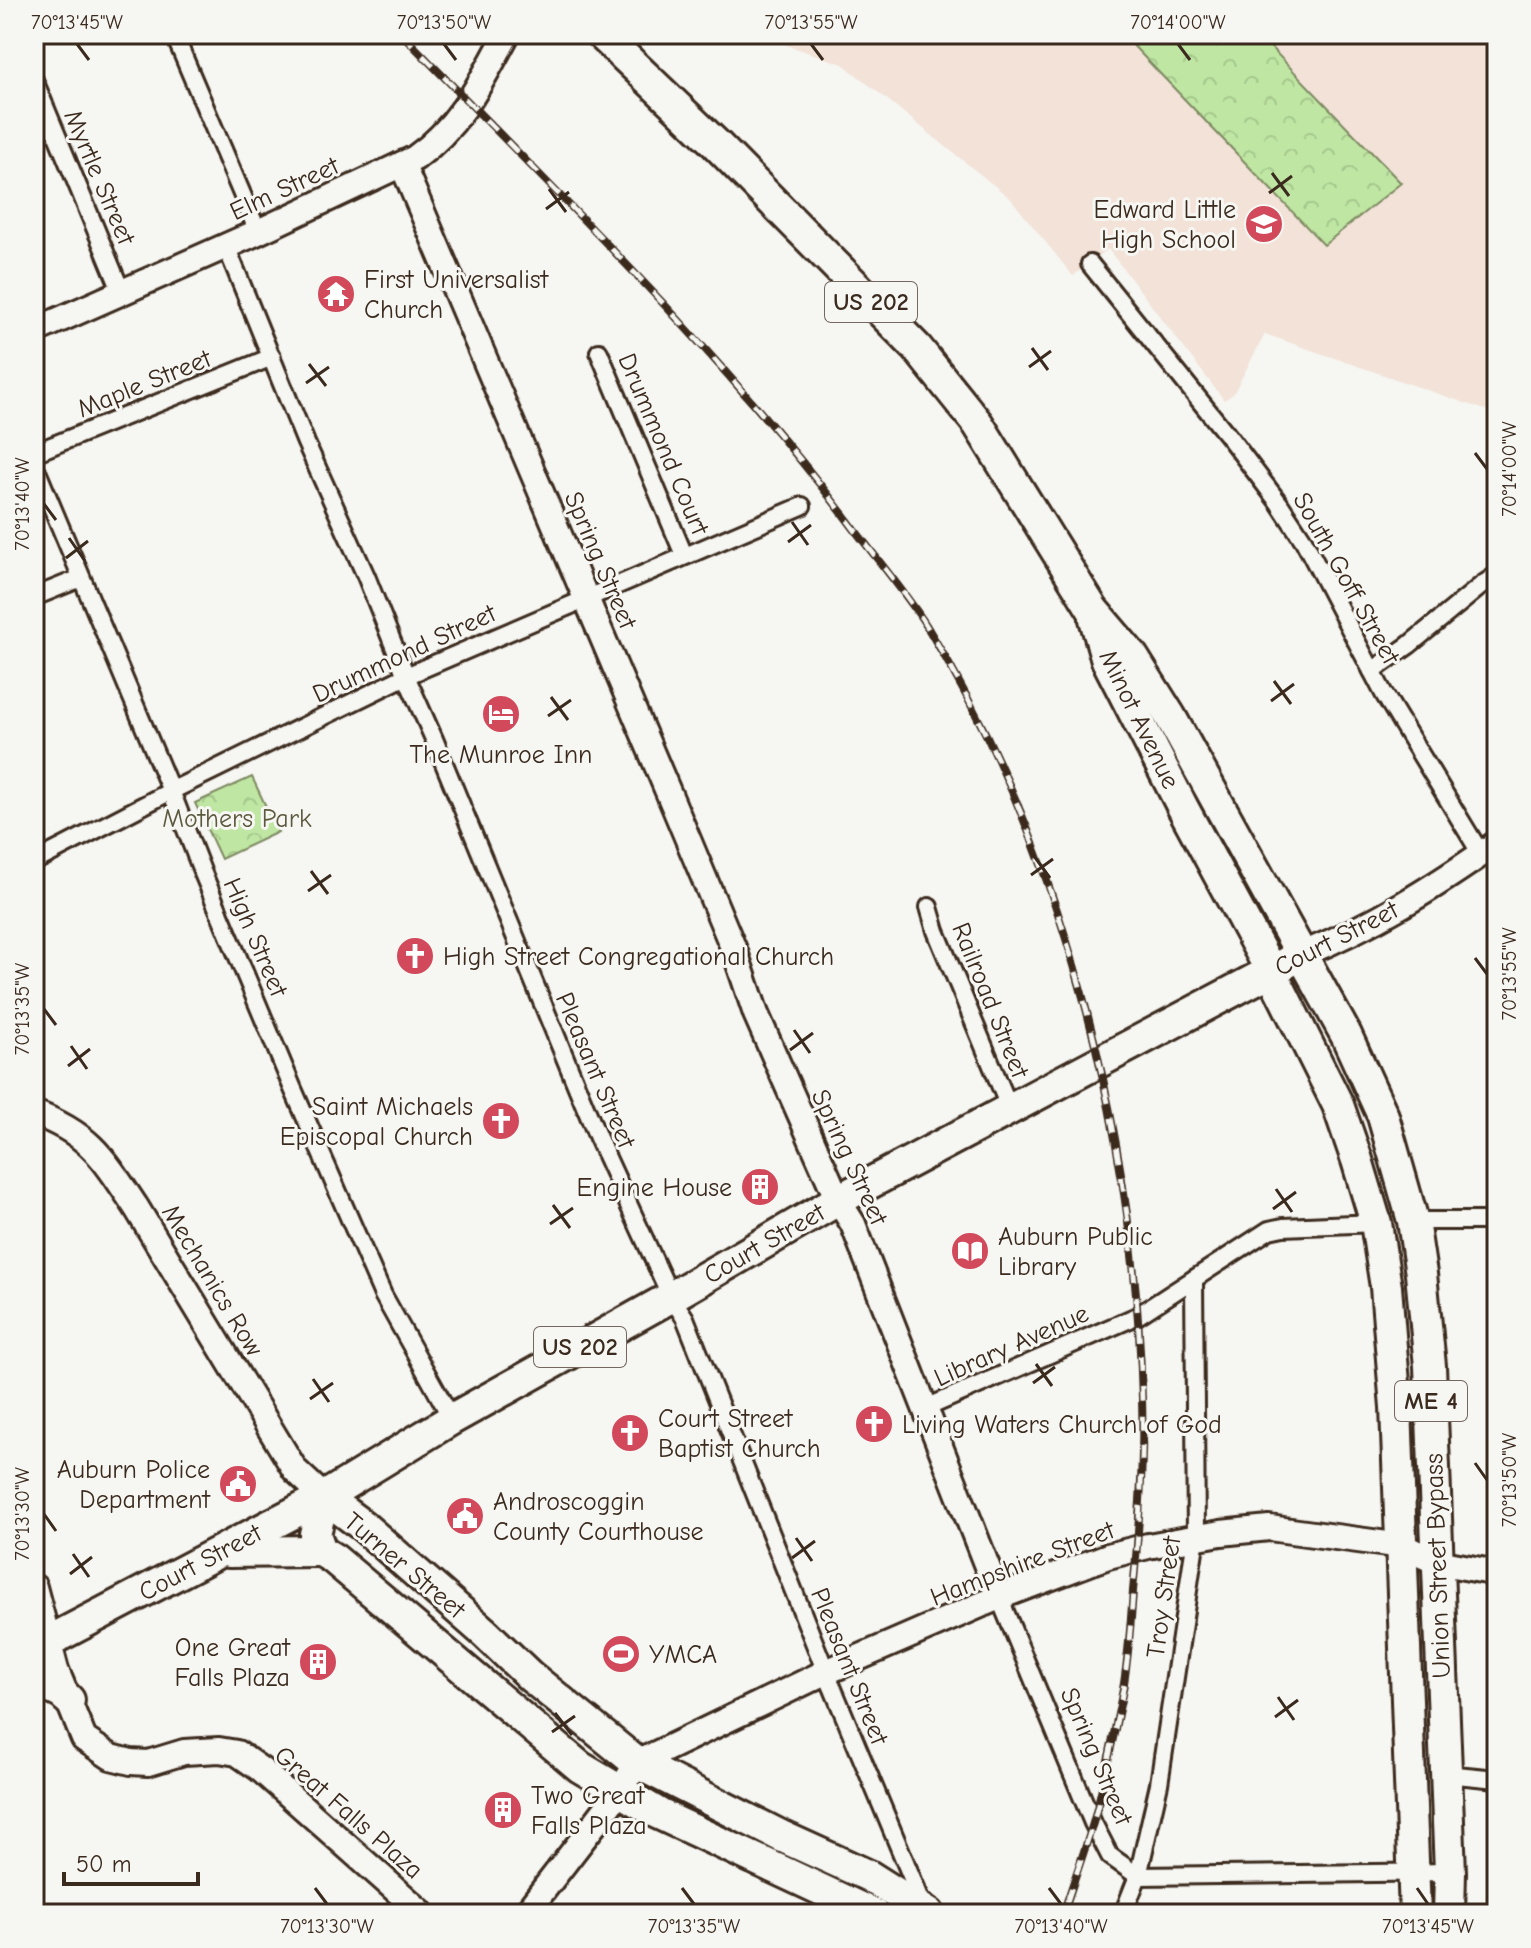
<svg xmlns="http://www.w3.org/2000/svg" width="1531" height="1948" viewBox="0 0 1531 1948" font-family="'Comic Neue',sans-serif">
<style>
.built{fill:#f2e2d8}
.forest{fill:url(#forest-crowns);stroke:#7d8860;stroke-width:2}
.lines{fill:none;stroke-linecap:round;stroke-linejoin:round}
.street-casing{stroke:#3b2a1e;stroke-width:22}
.secondary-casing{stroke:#3b2a1e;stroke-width:30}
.highway-casing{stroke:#3b2a1e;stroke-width:36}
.street{stroke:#f6f6f2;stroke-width:16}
.secondary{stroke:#f6f6f2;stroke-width:24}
.highway{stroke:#f6f6f2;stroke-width:30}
.rail-casing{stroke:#3b2a1e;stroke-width:8}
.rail{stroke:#f6f6f2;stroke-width:5;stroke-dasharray:15;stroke-linecap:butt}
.ticks{fill:none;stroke:#3b2a1e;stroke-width:3}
.labels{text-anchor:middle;stroke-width:6;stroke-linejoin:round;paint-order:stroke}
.shield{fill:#f6f6f2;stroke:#73675e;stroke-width:2}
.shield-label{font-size:24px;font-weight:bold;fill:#3b2a1e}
.street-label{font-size:26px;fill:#3b2a1e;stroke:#f6f6f2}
.poi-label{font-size:26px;fill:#3b2a1e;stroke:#f6f6f2;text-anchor:start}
.park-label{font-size:26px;fill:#5c593f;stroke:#f6f6f2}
.neatline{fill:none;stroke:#3b2a1e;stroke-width:3}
.ticks-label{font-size:20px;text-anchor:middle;fill:#3b2a1e}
</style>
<defs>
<pattern id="forest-crowns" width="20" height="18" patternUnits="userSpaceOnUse" patternTransform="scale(2)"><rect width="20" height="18" fill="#bfe7a3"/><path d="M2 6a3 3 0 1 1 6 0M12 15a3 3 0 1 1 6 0" fill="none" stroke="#a5c68c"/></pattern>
</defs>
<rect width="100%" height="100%" fill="#f6f6f2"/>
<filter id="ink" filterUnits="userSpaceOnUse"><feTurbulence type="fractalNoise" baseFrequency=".0125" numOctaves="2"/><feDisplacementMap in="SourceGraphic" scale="16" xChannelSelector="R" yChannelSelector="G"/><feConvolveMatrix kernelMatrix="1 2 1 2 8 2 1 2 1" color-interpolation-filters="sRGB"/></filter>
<g filter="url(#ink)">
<polygon class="built" points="754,34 1497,34 1497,414 1265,334 1233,394 1224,400 1108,249 1073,276 1011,199 843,64"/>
<g class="forest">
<polygon points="1126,34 1258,34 1401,183 1324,245 1124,36"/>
<polygon points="252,777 278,832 221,859 195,803"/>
</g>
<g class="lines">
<g class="street-casing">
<g id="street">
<polyline points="174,34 258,232"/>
<polyline points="34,80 122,293"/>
<polyline points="226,246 306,443 366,576 406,676 434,739 598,1138 671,1297 685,1318 826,1672 924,1907"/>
<polyline points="1090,264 1229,437 1279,503 1304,541 1384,694 1481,854"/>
<polyline points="599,352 684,555"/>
<polyline points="34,453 272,357"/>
<polyline points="34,464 171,791 202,871 293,1089 383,1295 452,1419"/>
<polyline points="34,597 81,578"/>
<polyline points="1372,671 1409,645 1482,585 1497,575"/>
<polyline points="34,862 171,791 406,676 802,506"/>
<polyline points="929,907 936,931 1010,1109"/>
<polyline points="1413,1221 1497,1221"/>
<polyline points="926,1408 1137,1316 1269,1230 1283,1227 1376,1223"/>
<polyline points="999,1597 1093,1823 1110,1856 1138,1876 1450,1872"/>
<polyline points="1446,1774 1497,1779"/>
<polyline points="1123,1914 1138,1876 1159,1784 1196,1537 1194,1279"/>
</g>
</g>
<g class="secondary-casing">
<g id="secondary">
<polyline points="402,164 669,794 735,952 756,1014 838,1200 853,1224 999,1597"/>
<path d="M34,331l224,-99 157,-74c46,-33 66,-76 92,-124"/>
<path d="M1303,954c71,-29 132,-67 194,-111"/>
<path d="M34,1113c57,21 70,46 102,94l159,263 29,27"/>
<polyline points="34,1587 56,1670 84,1739 111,1757 131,1762 148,1763 184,1752 219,1750 237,1753 260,1769 423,1914"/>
<polyline points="525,1914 620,1791 637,1763 826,1672 999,1597 1108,1556 1148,1546 1221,1533 1269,1528 1402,1546 1437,1562 1497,1573"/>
</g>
</g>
<g class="highway-casing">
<g id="highway">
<polyline points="601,34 716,144 917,348 978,424 1093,610 1133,657 1170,716 1346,1035 1383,1116 1413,1221 1421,1274 1430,1366 1450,1872 1449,1914"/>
<polyline points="1095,619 1107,660 1183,808 1271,971 1338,1105 1357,1160 1376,1223 1386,1287 1396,1407 1415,1914"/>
<polyline points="324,1497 363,1526 485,1633 530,1676 637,1763 781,1836 869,1876 929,1914"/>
<polyline points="324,1497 315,1534 321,1551 334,1559 580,1767 659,1814 873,1914"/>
<polyline points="229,1552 321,1551"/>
<polyline points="34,1649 324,1497 452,1419 671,1297 838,1200 1303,954"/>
<path d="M34,1686c15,1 25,3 35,14"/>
</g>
</g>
<use href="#street" class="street"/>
<use href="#secondary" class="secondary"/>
<use href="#highway" class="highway"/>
<g class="rail-casing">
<path id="rail" d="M402,34c152,157 315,313 447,488 25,34 54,67 77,103 138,224 209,512 216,774 2,64 -3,129 -9,192 -2,29 -4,57 -8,85 -2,18 -7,36 -10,53 -7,31 -13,63 -22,94 -9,30 -20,60 -30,91"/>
</g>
<use href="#rail" class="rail"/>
</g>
</g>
<path class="ticks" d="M77,44l12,16M444,44l12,16M811,44l12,16M1178,44l12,16M1272,173l17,23M549,189l17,23M1269,193l23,-17M546,209l23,-17M1032,348l16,22M309,364l17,22M1029,367l22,-16M306,383l23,-16M1475,453l12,16M44,504l12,16M792,522l16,23M69,538l16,23M788,542l23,-17M66,558l22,-17M1274,681l17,23M551,697l17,23M1271,701l23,-17M548,716l23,-16M1034,856l16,22M311,871l17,23M1031,875l22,-16M308,891l23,-16M1475,958l12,16M44,1009l12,16M794,1030l16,23M71,1046l16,23M790,1050l23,-17M68,1066l22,-17M1276,1189l16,23M553,1205l17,23M1273,1209l23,-17M550,1224l23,-16M1036,1364l16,22M313,1379l16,23M1033,1383l22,-16M310,1399l23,-16M1475,1463l12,17M44,1514l12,17M796,1538l16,23M73,1554l16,23M792,1558l23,-17M70,1574l22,-17M1278,1697l16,23M555,1713l17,22M1275,1717l23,-17M552,1732l23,-16M315,1888l12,16M682,1888l12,16M1049,1888l12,16M1417,1888l11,16"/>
<defs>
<g id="school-disc" transform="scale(2)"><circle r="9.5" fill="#d1495b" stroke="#f6f6f2"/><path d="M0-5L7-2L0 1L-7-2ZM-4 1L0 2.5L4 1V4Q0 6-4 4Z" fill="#fff"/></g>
<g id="temple-disc" transform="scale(2)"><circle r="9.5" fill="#d1495b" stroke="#f6f6f2"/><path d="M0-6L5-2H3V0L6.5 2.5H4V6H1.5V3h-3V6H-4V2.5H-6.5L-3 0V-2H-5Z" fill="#fff"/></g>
<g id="hotel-disc" transform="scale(2)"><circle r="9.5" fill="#d1495b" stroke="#f6f6f2"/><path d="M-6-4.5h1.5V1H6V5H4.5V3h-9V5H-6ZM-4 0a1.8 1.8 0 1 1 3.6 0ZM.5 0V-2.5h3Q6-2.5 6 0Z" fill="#fff"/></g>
<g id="church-disc" transform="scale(2)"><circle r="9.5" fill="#d1495b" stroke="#f6f6f2"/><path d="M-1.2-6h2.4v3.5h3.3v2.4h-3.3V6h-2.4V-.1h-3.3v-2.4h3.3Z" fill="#fff"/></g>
<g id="building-disc" transform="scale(2)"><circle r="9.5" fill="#d1495b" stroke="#f6f6f2"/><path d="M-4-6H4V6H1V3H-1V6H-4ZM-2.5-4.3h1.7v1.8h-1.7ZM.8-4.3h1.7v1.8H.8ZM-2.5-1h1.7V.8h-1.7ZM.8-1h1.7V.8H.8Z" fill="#fff"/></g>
<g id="library-disc" transform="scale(2)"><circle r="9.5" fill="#d1495b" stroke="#f6f6f2"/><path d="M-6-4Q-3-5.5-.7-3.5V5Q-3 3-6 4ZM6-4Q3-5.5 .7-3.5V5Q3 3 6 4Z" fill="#fff"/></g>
<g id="civic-disc" transform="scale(2)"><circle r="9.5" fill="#d1495b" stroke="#f6f6f2"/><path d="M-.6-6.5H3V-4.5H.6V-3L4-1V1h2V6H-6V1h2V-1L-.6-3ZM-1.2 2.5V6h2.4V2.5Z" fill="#fff"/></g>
<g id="stadium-disc" transform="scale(2)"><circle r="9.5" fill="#d1495b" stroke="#f6f6f2"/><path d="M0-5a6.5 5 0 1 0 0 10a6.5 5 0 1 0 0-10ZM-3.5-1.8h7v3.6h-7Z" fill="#fff"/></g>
</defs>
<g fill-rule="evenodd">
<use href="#school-disc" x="1264" y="224"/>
<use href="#temple-disc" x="336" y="294"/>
<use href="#hotel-disc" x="501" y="714"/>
<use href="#church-disc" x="415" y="956"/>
<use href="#church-disc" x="501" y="1121"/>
<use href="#building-disc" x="760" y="1187"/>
<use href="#library-disc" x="970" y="1251"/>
<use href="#church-disc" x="874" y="1424"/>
<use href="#church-disc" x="630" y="1433"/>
<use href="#civic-disc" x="238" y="1484"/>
<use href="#civic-disc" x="465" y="1516"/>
<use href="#stadium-disc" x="621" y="1654"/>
<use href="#building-disc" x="318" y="1662"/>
<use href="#building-disc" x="503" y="1810"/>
</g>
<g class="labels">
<g class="shield">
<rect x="825" y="282" width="92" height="40" rx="6"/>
<rect x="534" y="1327" width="92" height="40" rx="6"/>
<rect x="1395" y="1381" width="72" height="40" rx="6"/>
</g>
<g class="shield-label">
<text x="871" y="310">US 202</text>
<text x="580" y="1355">US 202</text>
<text x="1431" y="1409">ME 4</text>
</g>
<g class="street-label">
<text transform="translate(100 177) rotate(67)" y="9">Myrtle Street</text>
<text transform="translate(284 188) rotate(-25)" y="9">Elm Street</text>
<text transform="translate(144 383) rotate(-22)" y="9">Maple Street</text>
<text transform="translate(664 444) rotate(67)" y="9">Drummond Court</text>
<text transform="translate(601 560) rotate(67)" y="9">Spring Street</text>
<text transform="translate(1347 578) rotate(61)" y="9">South Goff Street</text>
<text transform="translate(404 653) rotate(-25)" y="9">Drummond Street</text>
<text transform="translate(1140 719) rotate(64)" y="9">Minot Avenue</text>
<text transform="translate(256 937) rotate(67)" y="9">High Street</text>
<text transform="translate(1336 938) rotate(-27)" y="9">Court Street</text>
<text transform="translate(991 1000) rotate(68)" y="9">Railroad Street</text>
<text transform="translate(596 1070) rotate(67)" y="9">Pleasant Street</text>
<text transform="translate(850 1157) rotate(65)" y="9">Spring Street</text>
<text transform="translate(764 1243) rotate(-30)" y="9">Court Street</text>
<text transform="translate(213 1280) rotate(59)" y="9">Mechanics Row</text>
<text transform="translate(1011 1345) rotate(-24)" y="9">Library Avenue</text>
<text transform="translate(200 1562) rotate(-28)" y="9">Court Street</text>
<text transform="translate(1022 1563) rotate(-21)" y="9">Hampshire Street</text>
<text transform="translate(405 1565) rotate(40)" y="9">Turner Street</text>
<text transform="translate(1437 1566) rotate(-92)" y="9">Union Street Bypass</text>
<text transform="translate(1163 1597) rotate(-82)" y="9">Troy Street</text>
<text transform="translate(850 1666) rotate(68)" y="9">Pleasant Street</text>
<text transform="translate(1097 1756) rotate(67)" y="9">Spring Street</text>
<text transform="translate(349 1812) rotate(41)" y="9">Great Falls Plaza</text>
</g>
<g class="poi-label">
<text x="1236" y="218" text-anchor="end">Edward Little<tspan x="1236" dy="30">High School</tspan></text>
<text x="364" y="288">First Universalist<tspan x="364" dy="30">Church</tspan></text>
<text x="501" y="763" text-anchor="middle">The Munroe Inn</text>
<text x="443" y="965">High Street Congregational Church</text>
<text x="473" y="1115" text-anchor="end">Saint Michaels<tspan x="473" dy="30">Episcopal Church</tspan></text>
<text x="732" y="1196" text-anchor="end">Engine House</text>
<text x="998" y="1245">Auburn Public<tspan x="998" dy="30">Library</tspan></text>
<text x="658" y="1427">Court Street<tspan x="658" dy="30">Baptist Church</tspan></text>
<text x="902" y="1433">Living Waters Church of God</text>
<text x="210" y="1478" text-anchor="end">Auburn Police<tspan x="210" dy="30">Department</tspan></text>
<text x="493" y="1510">Androscoggin<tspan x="493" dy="30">County Courthouse</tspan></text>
<text x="290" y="1656" text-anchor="end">One Great<tspan x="290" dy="30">Falls Plaza</tspan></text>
<text x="649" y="1663">YMCA</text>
<text x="531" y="1804">Two Great<tspan x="531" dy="30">Falls Plaza</tspan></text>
</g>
<g class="park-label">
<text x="237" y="827">Mothers Park</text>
</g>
</g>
<rect width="1531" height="1948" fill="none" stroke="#f6f6f2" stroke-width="88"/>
<path d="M64 1872v12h134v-12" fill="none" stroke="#3b2a1e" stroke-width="4"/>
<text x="76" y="1872" font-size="24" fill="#3b2a1e" stroke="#f6f6f2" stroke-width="6" paint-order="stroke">50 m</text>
<rect x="44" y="44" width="1443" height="1860" class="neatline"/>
<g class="ticks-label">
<text x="77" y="29">70°13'45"W</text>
<text x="444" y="29">70°13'50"W</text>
<text x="811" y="29">70°13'55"W</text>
<text x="1178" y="29">70°14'00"W</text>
<text transform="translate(1509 469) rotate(-90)" y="7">70°14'00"W</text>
<text transform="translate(22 504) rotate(-90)" y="7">70°13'40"W</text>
<text transform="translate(1509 974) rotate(-90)" y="7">70°13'55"W</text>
<text transform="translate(22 1009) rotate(-90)" y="7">70°13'35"W</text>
<text transform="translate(1509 1480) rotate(-90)" y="7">70°13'50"W</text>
<text transform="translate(22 1514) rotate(-90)" y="7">70°13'30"W</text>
<text x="327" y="1933">70°13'30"W</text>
<text x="694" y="1933">70°13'35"W</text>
<text x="1061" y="1933">70°13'40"W</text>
<text x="1428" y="1933">70°13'45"W</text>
</g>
</svg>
